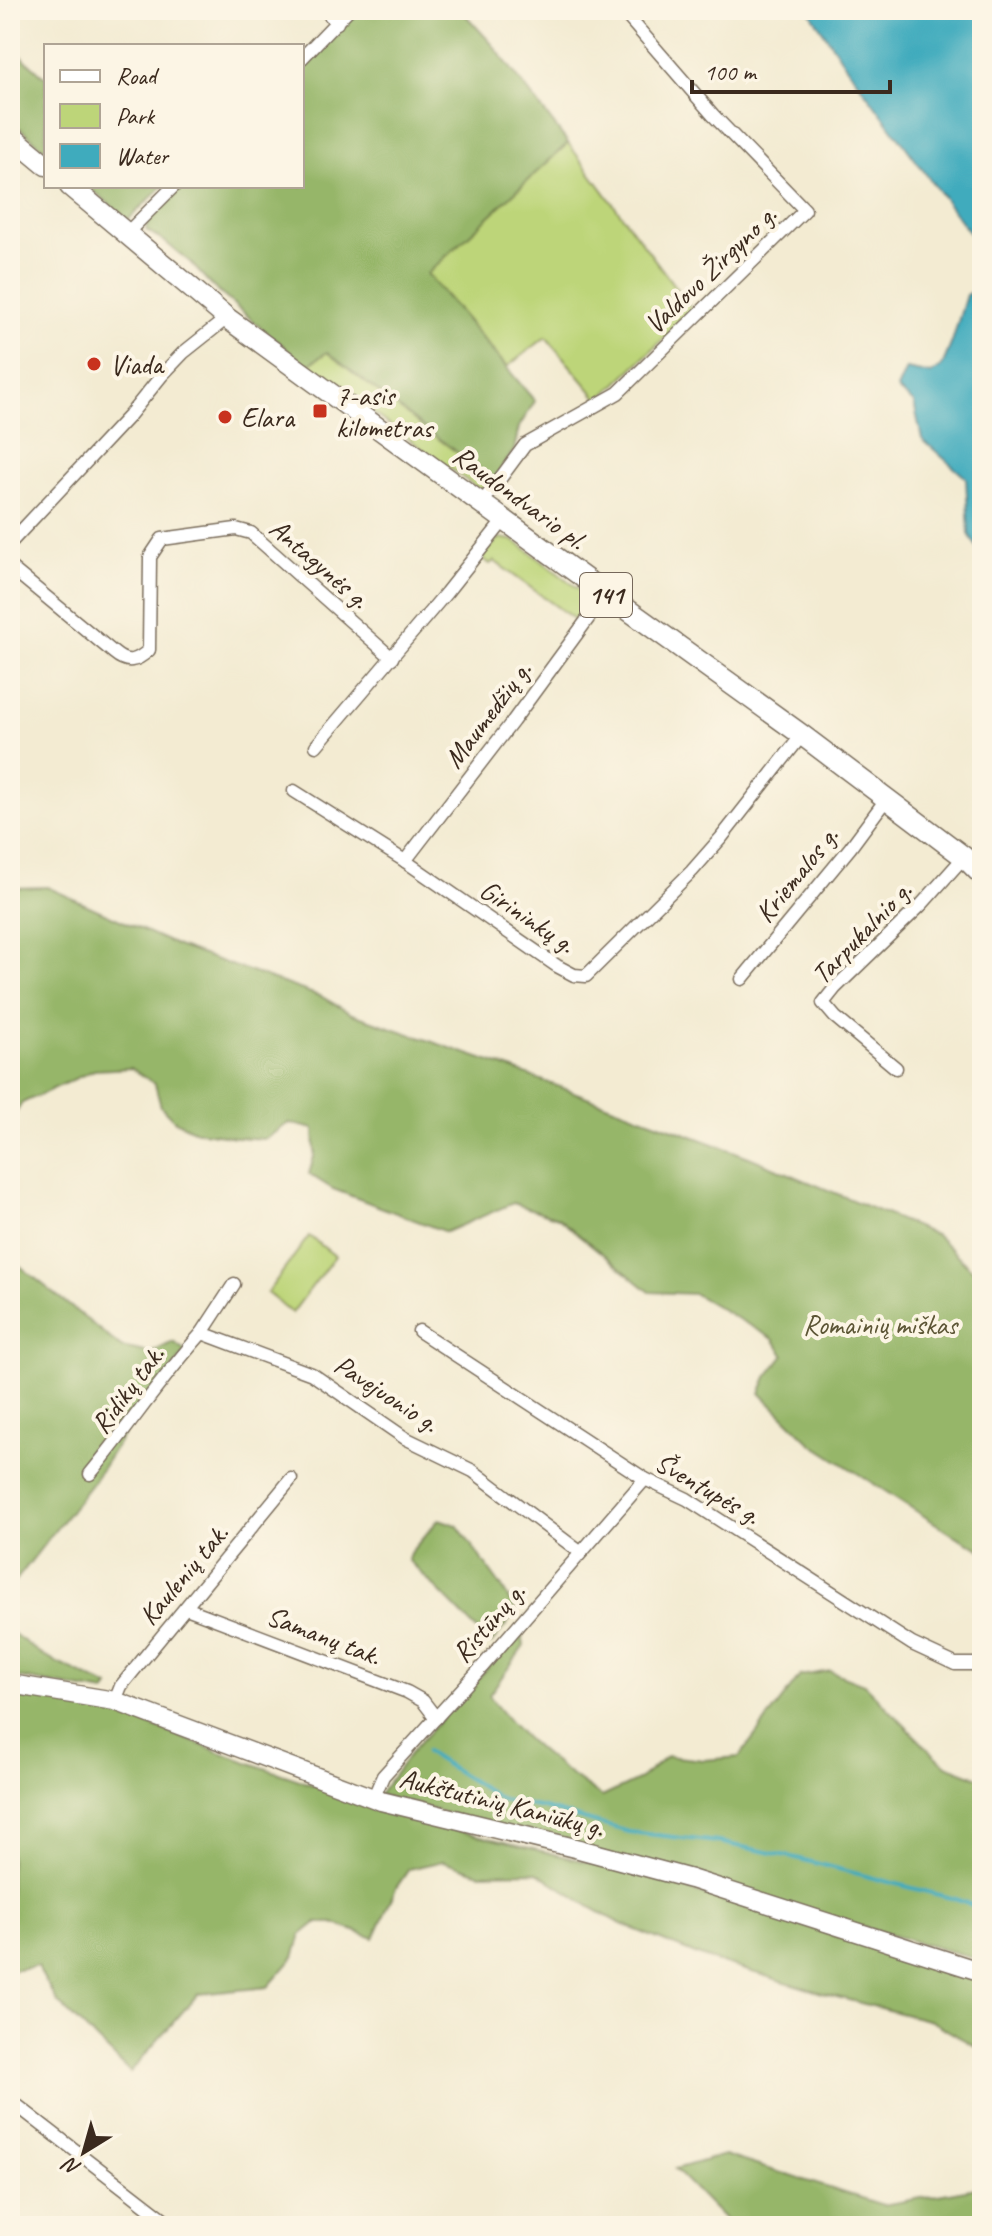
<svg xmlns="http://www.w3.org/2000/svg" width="992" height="2236" viewBox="0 0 992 2236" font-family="Caveat,sans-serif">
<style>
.green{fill:#bdd579;stroke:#7c804c;stroke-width:2}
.forest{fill:#96b669;stroke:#687044;stroke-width:2}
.water{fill:#3fabbd;stroke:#3d6a6e;stroke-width:2}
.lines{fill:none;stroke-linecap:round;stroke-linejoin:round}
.stream{stroke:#3fabbd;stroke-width:4}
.street-casing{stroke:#7b6e5d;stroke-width:15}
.secondary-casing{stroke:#7b6e5d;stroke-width:21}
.primary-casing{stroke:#7b6e5d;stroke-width:23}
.street{stroke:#fff;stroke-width:12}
.secondary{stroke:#fff;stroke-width:18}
.primary{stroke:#fff;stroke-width:20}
.poi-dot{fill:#c8321e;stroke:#fcf5e5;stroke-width:3}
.labels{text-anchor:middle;stroke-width:8;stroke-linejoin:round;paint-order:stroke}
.shield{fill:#fcf5e5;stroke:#75675a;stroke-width:2}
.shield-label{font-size:26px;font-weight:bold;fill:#3b2a1e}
.street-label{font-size:28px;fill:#3b2a1e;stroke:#fcf5e5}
.poi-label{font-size:28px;fill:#3b2a1e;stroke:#fcf5e5;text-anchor:start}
.park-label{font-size:28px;fill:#5c5535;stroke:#fcf5e5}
</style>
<rect width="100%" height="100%" fill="#fcf5e5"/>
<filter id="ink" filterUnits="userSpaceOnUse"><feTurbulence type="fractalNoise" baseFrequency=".0125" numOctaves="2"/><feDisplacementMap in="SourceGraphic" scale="16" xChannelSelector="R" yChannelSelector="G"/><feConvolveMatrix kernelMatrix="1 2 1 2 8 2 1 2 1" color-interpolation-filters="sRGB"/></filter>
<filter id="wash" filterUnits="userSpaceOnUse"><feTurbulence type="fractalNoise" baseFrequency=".006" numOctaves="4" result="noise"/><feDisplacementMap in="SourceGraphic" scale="32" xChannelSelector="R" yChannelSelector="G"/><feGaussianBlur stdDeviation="1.8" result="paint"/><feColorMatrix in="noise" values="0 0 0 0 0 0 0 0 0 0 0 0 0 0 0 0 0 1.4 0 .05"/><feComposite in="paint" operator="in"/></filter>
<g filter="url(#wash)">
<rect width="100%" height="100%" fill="#f3ebd2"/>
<g class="green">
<polygon points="568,143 693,311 599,400 546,337 507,367 427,274"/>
<polygon points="327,352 428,431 494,479 480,490 307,366"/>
<polygon points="499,538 512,540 522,546 588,596 590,605 578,622 494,561 490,564 481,557"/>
<polygon points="309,1236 335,1256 292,1313 267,1293"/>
</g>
<g class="forest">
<polygon points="356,10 461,10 492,44 568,143 427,274 535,401 519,427 514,450 494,479 428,431 327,352 307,366 213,287 190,262 164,241 146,230 150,216 181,186 302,186 302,64"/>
<polygon points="10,46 46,78 46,150 10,120"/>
<polygon points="88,186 163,186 128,220"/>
<polygon points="47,887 180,947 322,997 352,1014 514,1070 749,1157 936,1235 982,1279 982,1550 955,1536 812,1444 760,1393 767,1377 784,1355 773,1339 695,1294 650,1292 558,1218 513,1203 446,1232 333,1189 309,1174 315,1153 314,1129 289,1123 265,1139 236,1137 196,1131 175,1121 161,1107 155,1084 131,1068 94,1070 22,1103 10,1122 10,888"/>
<polygon points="10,1258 121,1347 151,1353 173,1342 186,1351 127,1429 95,1479 10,1588"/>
<polygon points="439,1519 457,1525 501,1586 516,1612 491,1644 408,1560 410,1553"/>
<polygon points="10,1631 45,1657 109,1687 105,1693 10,1676"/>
<path d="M522,1634l2,12 -35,49c27,42 72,74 113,102l38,-18 27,-23 37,4 35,-3 61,-81 30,-5 34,13 64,65 18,16 36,14v181l-603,-165 32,-43 102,-112z"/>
<polygon points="10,1688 92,1705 124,1715 230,1756 415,1820 648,1877 982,1982 982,2050 931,2021 829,1995 705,1958 619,1923 590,1907 537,1872 480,1873 443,1861 409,1869 396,1888 374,1938 333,1923 316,1923 301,1935 294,1957 268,1987 198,1994 130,2072 57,2002 37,1966 10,1970"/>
<polygon points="724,2155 883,2205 982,2187 982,2226 731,2226 675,2169"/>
</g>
<g class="water">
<polygon points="809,10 982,10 982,250 844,63"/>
<polygon points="982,286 982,556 969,534 966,478 922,439 914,403 897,389 906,369 931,374 942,366 952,342 966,295"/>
</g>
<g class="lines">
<polyline class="stream" points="426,1752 502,1800 544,1808 629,1832 718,1842 792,1857 955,1899 982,1909"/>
</g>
</g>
<g filter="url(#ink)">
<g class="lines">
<g class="street-casing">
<g id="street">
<polyline points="325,10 337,23"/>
<polyline points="302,58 348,10"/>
<polyline points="126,234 174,186"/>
<polyline points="482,503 525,445 618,393 805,210 713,115 622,10"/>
<polyline points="10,543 129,416 162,375 183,353 227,318"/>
<path d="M10,567l104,86c13,11 22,9 35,-3l1,-93 12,-18 74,-10 15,4 141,125"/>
<polyline points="316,746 446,593 504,520"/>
<polyline points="294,791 405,861 557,966 574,975 586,976 692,871 721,838 802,735"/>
<polyline points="405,861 513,721 606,594"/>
<polyline points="742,979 850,848 887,798"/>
<polyline points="896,1068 835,1017 823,1003 835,988 922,904 964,857"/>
<polyline points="234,1284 202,1333 312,1374 405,1438 473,1471 580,1552"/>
<polyline points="419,1331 645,1479 687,1499 912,1644 955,1664 982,1664"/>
<path d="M90,1474c38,-46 72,-97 112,-141"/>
<polyline points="186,1608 407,1692 423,1701 436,1718"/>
<polyline points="115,1701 121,1686 291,1479"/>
<polyline points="373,1799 383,1776 482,1667 645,1479"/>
<polyline points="10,2100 173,2226"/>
</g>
</g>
<g class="secondary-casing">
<polyline id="secondary" points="10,1684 115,1701 381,1801 579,1849 691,1879 982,1972"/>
</g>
<g class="primary-casing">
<g id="primary">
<polyline points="10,135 46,165"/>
<polyline points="70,186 227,318 606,594 802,735 964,857 982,875"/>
</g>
</g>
<use href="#street" class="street"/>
<use href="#secondary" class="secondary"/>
<use href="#primary" class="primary"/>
</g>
</g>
<g class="poi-dot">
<circle cx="94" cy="364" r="8"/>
<rect x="312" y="403" width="16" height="16" rx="4"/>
<circle cx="225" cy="417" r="8"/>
</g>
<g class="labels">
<rect class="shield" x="580" y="573" width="52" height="44" rx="6"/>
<g class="shield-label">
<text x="606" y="604">141</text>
</g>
<g class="street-label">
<text transform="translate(710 269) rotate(-44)" y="10">Valdovo Žirgyno g.</text>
<text transform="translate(520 497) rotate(36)" y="10">Raudondvario pl.</text>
<text transform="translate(320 563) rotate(41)" y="10">Antagynės g.</text>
<text transform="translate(487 714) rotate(-53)" y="10">Maumedžių g.</text>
<text transform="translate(796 874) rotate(-51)" y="10">Kriemalos g.</text>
<text transform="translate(528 916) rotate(34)" y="10">Girininkų g.</text>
<text transform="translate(861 932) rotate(-46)" y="10">Tarpukalnio g.</text>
<text transform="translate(127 1389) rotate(-53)" y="10">Ridikų tak.</text>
<text transform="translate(387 1393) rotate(33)" y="10">Pavejuonio g.</text>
<text transform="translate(708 1488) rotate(30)" y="10">Šventupės g.</text>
<text transform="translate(183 1574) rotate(-50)" y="10">Kaulenių tak.</text>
<text transform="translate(488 1622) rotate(-49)" y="10">Ristūnų g.</text>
<text transform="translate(324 1635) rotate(21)" y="10">Samanų tak.</text>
<text transform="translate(502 1802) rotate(14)" y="10">Aukštutinių Kaniūkų g.</text>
</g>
<g class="poi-label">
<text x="110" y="374">Viada</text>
<text x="336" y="405">7-asis<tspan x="336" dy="32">kilometras</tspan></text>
<text x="241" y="427">Elara</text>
</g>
<g class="park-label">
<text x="880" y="1334">Romainių miškas</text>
</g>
</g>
<rect width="992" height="2236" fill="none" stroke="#fcf5e5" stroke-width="40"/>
<rect x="44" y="44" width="260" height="144" fill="#fcf5e5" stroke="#afa495" stroke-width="2"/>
<rect x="60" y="70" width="40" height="12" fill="#ffffff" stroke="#afa495" stroke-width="2"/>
<text x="116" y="84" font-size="24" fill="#3b2a1e">Road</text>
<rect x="60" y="104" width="40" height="24" fill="#bdd579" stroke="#afa495" stroke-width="2"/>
<text x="116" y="124" font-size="24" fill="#3b2a1e">Park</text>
<rect x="60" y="144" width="40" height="24" fill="#3fabbd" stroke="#afa495" stroke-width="2"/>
<text x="116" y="164" font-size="24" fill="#3b2a1e">Water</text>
<g transform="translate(84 2152) rotate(217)" stroke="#fcf5e5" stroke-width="6" paint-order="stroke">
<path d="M0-6L14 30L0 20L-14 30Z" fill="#3b2a1e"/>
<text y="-12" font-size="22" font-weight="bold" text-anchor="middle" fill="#3b2a1e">N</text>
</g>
<path d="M692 80v12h198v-12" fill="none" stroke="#3b2a1e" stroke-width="4"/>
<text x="704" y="80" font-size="24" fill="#3b2a1e" stroke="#fcf5e5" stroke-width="6" paint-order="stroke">100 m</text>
</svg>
